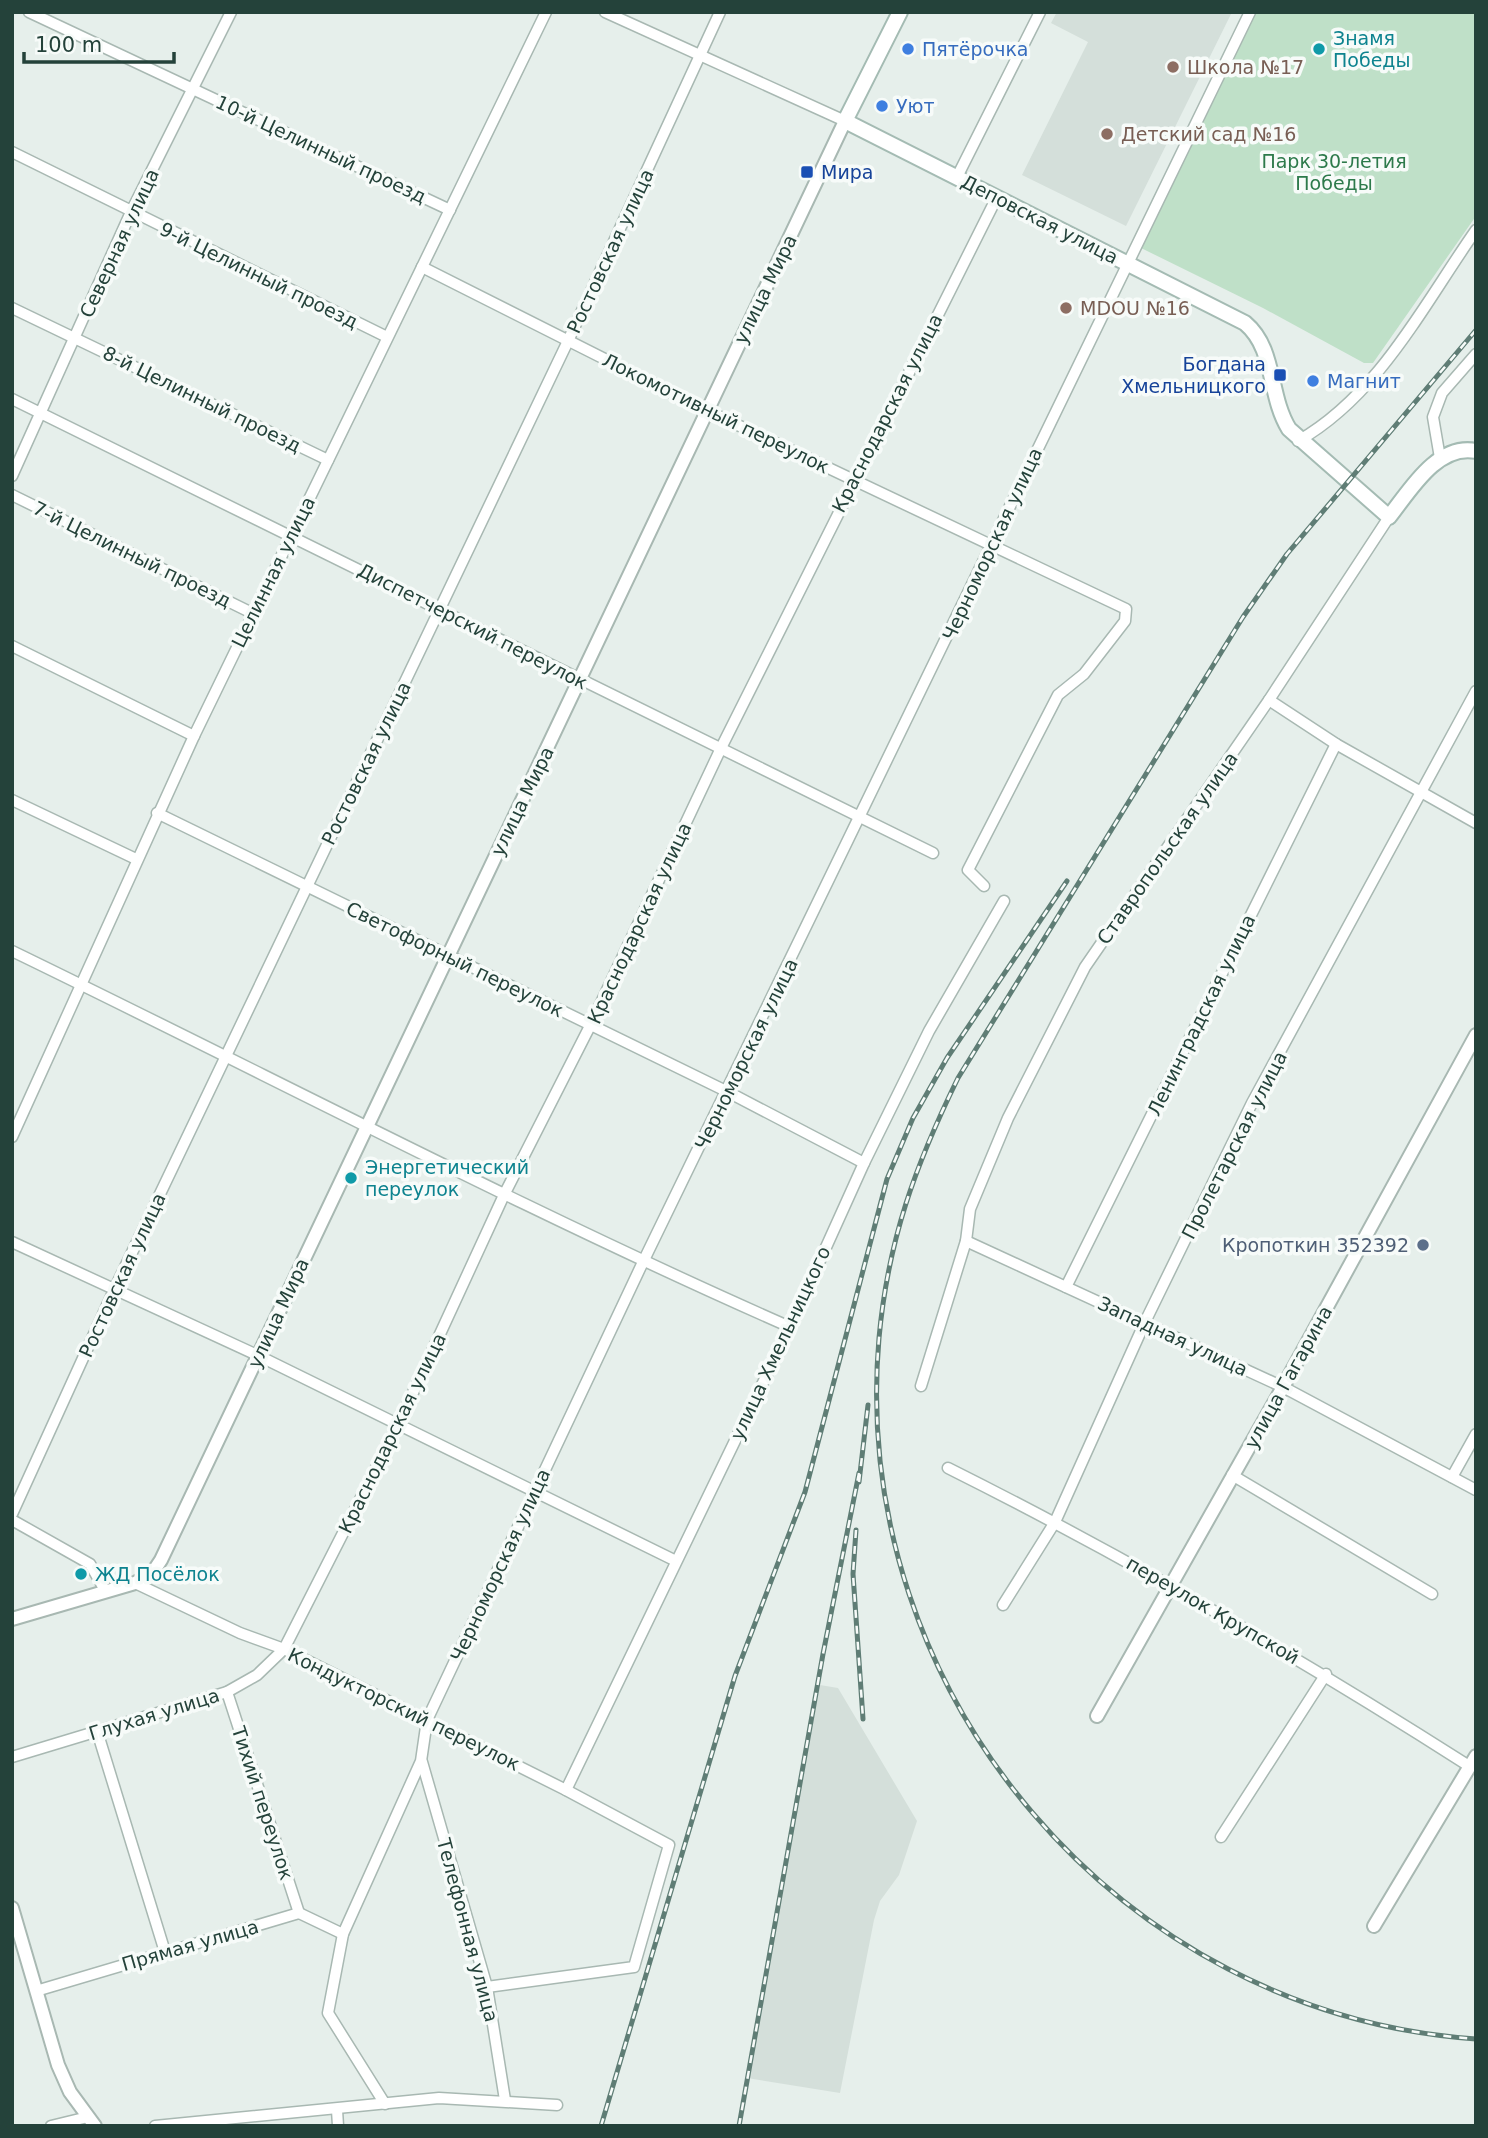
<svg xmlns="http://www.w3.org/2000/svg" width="1488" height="2138" viewBox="0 0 1488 2138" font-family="'DejaVu Sans',sans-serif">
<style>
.built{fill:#d4dfda}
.green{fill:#bfe0c8}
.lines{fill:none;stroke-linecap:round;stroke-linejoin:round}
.minor-casing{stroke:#a8b8b2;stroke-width:13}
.tertiary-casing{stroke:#a8b8b2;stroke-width:16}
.secondary-casing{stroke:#a4bbb3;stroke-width:18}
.minor{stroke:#fff;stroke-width:10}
.tertiary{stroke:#fff;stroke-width:12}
.secondary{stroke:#fff;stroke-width:14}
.rail-casing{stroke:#5f7d75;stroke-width:5}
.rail{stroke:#f7fbf9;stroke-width:2.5;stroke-dasharray:8;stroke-linecap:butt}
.shop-dot{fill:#3f7fe0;stroke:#f7fbf9;stroke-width:2.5}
.culture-dot{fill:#0f9aa8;stroke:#f7fbf9;stroke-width:2.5}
.education-dot{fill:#8d6e63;stroke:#f7fbf9;stroke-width:2.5}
.transit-dot{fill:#1a4fb4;stroke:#f7fbf9;stroke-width:2.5}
.service-dot{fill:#5c6f8a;stroke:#f7fbf9;stroke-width:2.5}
.labels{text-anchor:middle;stroke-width:7;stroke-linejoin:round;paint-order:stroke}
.culture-label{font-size:19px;fill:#0d838f;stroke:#f7fbf9;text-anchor:start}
.shop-label{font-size:19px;fill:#366cbe;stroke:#f7fbf9;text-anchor:start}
.education-label{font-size:19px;fill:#785e54;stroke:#f7fbf9;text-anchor:start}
.street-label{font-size:19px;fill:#24423a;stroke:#f7fbf9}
.park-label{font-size:19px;fill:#2d7a4b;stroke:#f7fbf9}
.transit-label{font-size:19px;fill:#164399;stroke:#f7fbf9;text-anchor:start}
.service-label{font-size:19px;fill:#4e5e75;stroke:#f7fbf9;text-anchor:end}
</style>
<rect width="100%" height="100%" fill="#e6efeb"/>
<g class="built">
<polygon points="1057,12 1232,12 1126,226 1022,175 1088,42 1051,23"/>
<polygon points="820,1685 838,1688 917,1821 899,1875 880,1901 874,1920 840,2093 747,2078"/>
</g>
<polygon class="green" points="1256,12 1476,12 1476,216 1373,363 1364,363 1263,308 1139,247"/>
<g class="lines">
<g class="minor-casing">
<g id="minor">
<polyline points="29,12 450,210"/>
<polyline points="605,12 845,121"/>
<polyline points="12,152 387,337"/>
<polyline points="957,177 1040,12"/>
<polyline points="422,267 706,410 1126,609 1125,621 1084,674 1058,695 968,870 984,886"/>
<polyline points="12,308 328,460"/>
<polyline points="12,399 933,853"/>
<path d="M1298,441c81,-46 126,-137 178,-211"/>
<polyline points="1440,458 1433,417 1442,393 1476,354"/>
<polyline points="12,476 131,212 231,12"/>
<polyline points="12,495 252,613"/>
<polyline points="12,646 194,736"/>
<polyline points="1269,700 1336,744 1476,823"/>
<polyline points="12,800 136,859"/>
<polyline points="157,813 728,1092 864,1163"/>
<path d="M12,951c260,126 514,260 778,376"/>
<polyline points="12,1137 194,736 546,12"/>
<polyline points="966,1241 1283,1387 1476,1490"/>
<polyline points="12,1242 259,1356 676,1561"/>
<polyline points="1066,1287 1336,744"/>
<polyline points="921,1386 966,1241 970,1209 1008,1118 1085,967 1269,700 1389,517"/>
<path d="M948,1468c180,90 352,190 521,298"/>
<polyline points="1232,1475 1432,1594"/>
<polyline points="1452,1477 1476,1434"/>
<polyline points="12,1514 115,1288 568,341 720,12"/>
<polyline points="12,1520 90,1564 106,1592"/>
<polyline points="135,1583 240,1633 284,1649 566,1790 669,1845 634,1967 487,1987"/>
<polyline points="1003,1605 1055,1522 1145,1322 1252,1103 1476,691"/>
<polyline points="227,1692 299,1913"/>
<polyline points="97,1731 165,1952"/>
<polyline points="12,1757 227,1692 257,1675 284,1649 399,1423 504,1195 591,1024 722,746 997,197"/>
<polyline points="422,1762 487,1987 505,2100"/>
<polyline points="566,1790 790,1327 864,1163 929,1031 1004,901"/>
<polyline points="1221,1837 1326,1674"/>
<polyline points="36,1991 299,1913 343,1934"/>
<polyline points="385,2104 328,2013 343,1934 421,1761 427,1720 643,1262 1250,12"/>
<polyline points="337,2110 338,2126"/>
<polyline points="51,2126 88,2117"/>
<polyline points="155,2126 439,2098 557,2105"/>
</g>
</g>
<g class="tertiary-casing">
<g id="tertiary">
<polyline points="12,1619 135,1583 153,1572 161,1560 845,121"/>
<polyline points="1097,1716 1283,1387 1476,1035"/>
<polyline points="12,1908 58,2065 70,2092 95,2126"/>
<polyline points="1374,1926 1476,1756"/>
</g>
</g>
<g class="secondary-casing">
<path id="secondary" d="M900,12l-55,109 400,202c31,26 23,72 44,106l100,88c20,-25 48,-74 87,-66"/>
</g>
<use href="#minor" class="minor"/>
<use href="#tertiary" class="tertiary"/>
<use href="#secondary" class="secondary"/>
<g class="rail-casing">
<g id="rail">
<path d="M1476,330l-189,224 -44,63 -285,461c-43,88 -70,162 -79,260 -31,356 241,676 597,701"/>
<polyline points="859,1482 868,1405"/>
<polyline points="856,1530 853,1574 863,1719"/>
<polyline points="601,2126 735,1676 805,1492 887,1179 913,1118 947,1058 1067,881"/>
<polyline points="739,2126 823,1654 859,1473"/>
</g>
</g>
<use href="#rail" class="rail"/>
</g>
<g class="shop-dot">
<circle cx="908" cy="49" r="7"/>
<circle cx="882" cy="106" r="7"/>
<circle cx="1313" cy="381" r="7"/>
</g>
<g class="culture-dot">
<circle cx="1319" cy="49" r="7"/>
<circle cx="351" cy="1178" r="7"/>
<circle cx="81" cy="1574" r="7"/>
</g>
<g class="education-dot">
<circle cx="1173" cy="67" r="7"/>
<circle cx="1107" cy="134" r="7"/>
<circle cx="1066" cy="308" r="7"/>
</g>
<g class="transit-dot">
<rect x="800" y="165" width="14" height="14" rx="3.5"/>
<rect x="1273" y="368" width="14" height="14" rx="3.5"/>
</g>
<circle class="service-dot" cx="1423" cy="1245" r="7"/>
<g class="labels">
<g class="culture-label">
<text x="1333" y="45">Знамя<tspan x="1333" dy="22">Победы</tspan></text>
<text x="365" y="1174">Энергетический<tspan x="365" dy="22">переулок</tspan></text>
<text x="95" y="1581">ЖД Посёлок</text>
</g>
<g class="shop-label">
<text x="922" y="56">Пятёрочка</text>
<text x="896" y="113">Уют</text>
<text x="1327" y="388">Магнит</text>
</g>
<g class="education-label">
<text x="1187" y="74">Школа №17</text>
<text x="1121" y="141">Детский сад №16</text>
<text x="1080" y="315">MDOU №16</text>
</g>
<g class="street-label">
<text transform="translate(321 149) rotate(25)" y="7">10-й Целинный проезд</text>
<text transform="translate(1040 219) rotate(27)" y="7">Деповская улица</text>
<text transform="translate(119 243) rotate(-65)" y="7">Северная улица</text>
<text transform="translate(610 251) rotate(-65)" y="7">Ростовская улица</text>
<text transform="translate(259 275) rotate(26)" y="7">9-й Целинный проезд</text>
<text transform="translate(765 289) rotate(-64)" y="7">улица Мира</text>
<text transform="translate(202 399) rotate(26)" y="7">8-й Целинный проезд</text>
<text transform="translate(716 413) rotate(26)" y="7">Локомотивный переулок</text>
<text transform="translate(887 413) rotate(-63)" y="7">Краснодарская улица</text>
<text transform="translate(992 544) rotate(-65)" y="7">Черноморская улица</text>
<text transform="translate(132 554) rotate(26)" y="7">7-й Целинный проезд</text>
<text transform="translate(273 572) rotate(-64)" y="7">Целинная улица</text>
<text transform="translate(473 626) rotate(27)" y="7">Диспетчерский переулок</text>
<text transform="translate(366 763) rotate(-64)" y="7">Ростовская улица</text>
<text transform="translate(522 801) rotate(-64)" y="7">улица Мира</text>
<text transform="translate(1167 848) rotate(-55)" y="7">Ставропольская улица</text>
<text transform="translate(639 923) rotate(-65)" y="7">Краснодарская улица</text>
<text transform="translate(455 959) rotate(26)" y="7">Светофорный переулок</text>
<text transform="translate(1201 1015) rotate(-64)" y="7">Ленинградская улица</text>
<text transform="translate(746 1054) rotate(-64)" y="7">Черноморская улица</text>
<text transform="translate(1234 1145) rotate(-63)" y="7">Пролетарская улица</text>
<text transform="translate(122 1275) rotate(-65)" y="7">Ростовская улица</text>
<text transform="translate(278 1313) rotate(-65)" y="7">улица Мира</text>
<text transform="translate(1173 1336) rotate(25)" y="7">Западная улица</text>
<text transform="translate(780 1343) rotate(-65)" y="7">улица Хмельницкого</text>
<text transform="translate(1288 1377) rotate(-61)" y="7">улица Гагарина</text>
<text transform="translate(392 1433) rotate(-64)" y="7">Краснодарская улица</text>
<text transform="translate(500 1565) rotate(-65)" y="7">Черноморская улица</text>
<text transform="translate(1213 1610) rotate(30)" y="7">переулок Крупской</text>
<text transform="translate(404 1709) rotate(26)" y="7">Кондукторский переулок</text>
<text transform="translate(154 1714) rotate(-17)" y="7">Глухая улица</text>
<text transform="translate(263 1803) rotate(72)" y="7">Тихий переулок</text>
<text transform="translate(468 1930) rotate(75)" y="7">Телефонная улица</text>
<text transform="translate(190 1945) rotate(-16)" y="7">Прямая улица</text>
</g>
<g class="park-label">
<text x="1334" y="168">Парк 30-летия<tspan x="1334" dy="22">Победы</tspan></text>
</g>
<g class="transit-label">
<text x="821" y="179">Мира</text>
<text x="1266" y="371" text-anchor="end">Богдана<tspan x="1266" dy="22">Хмельницкого</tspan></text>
</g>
<g class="service-label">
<text x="1409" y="1252">Кропоткин 352392</text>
</g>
</g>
<rect width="1488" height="2138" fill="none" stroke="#24423a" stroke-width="28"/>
<path d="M24 52v10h150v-10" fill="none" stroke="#24423a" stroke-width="3.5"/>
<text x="35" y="52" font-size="21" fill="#24423a" stroke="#f7fbf9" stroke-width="5" paint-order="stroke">100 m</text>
</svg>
